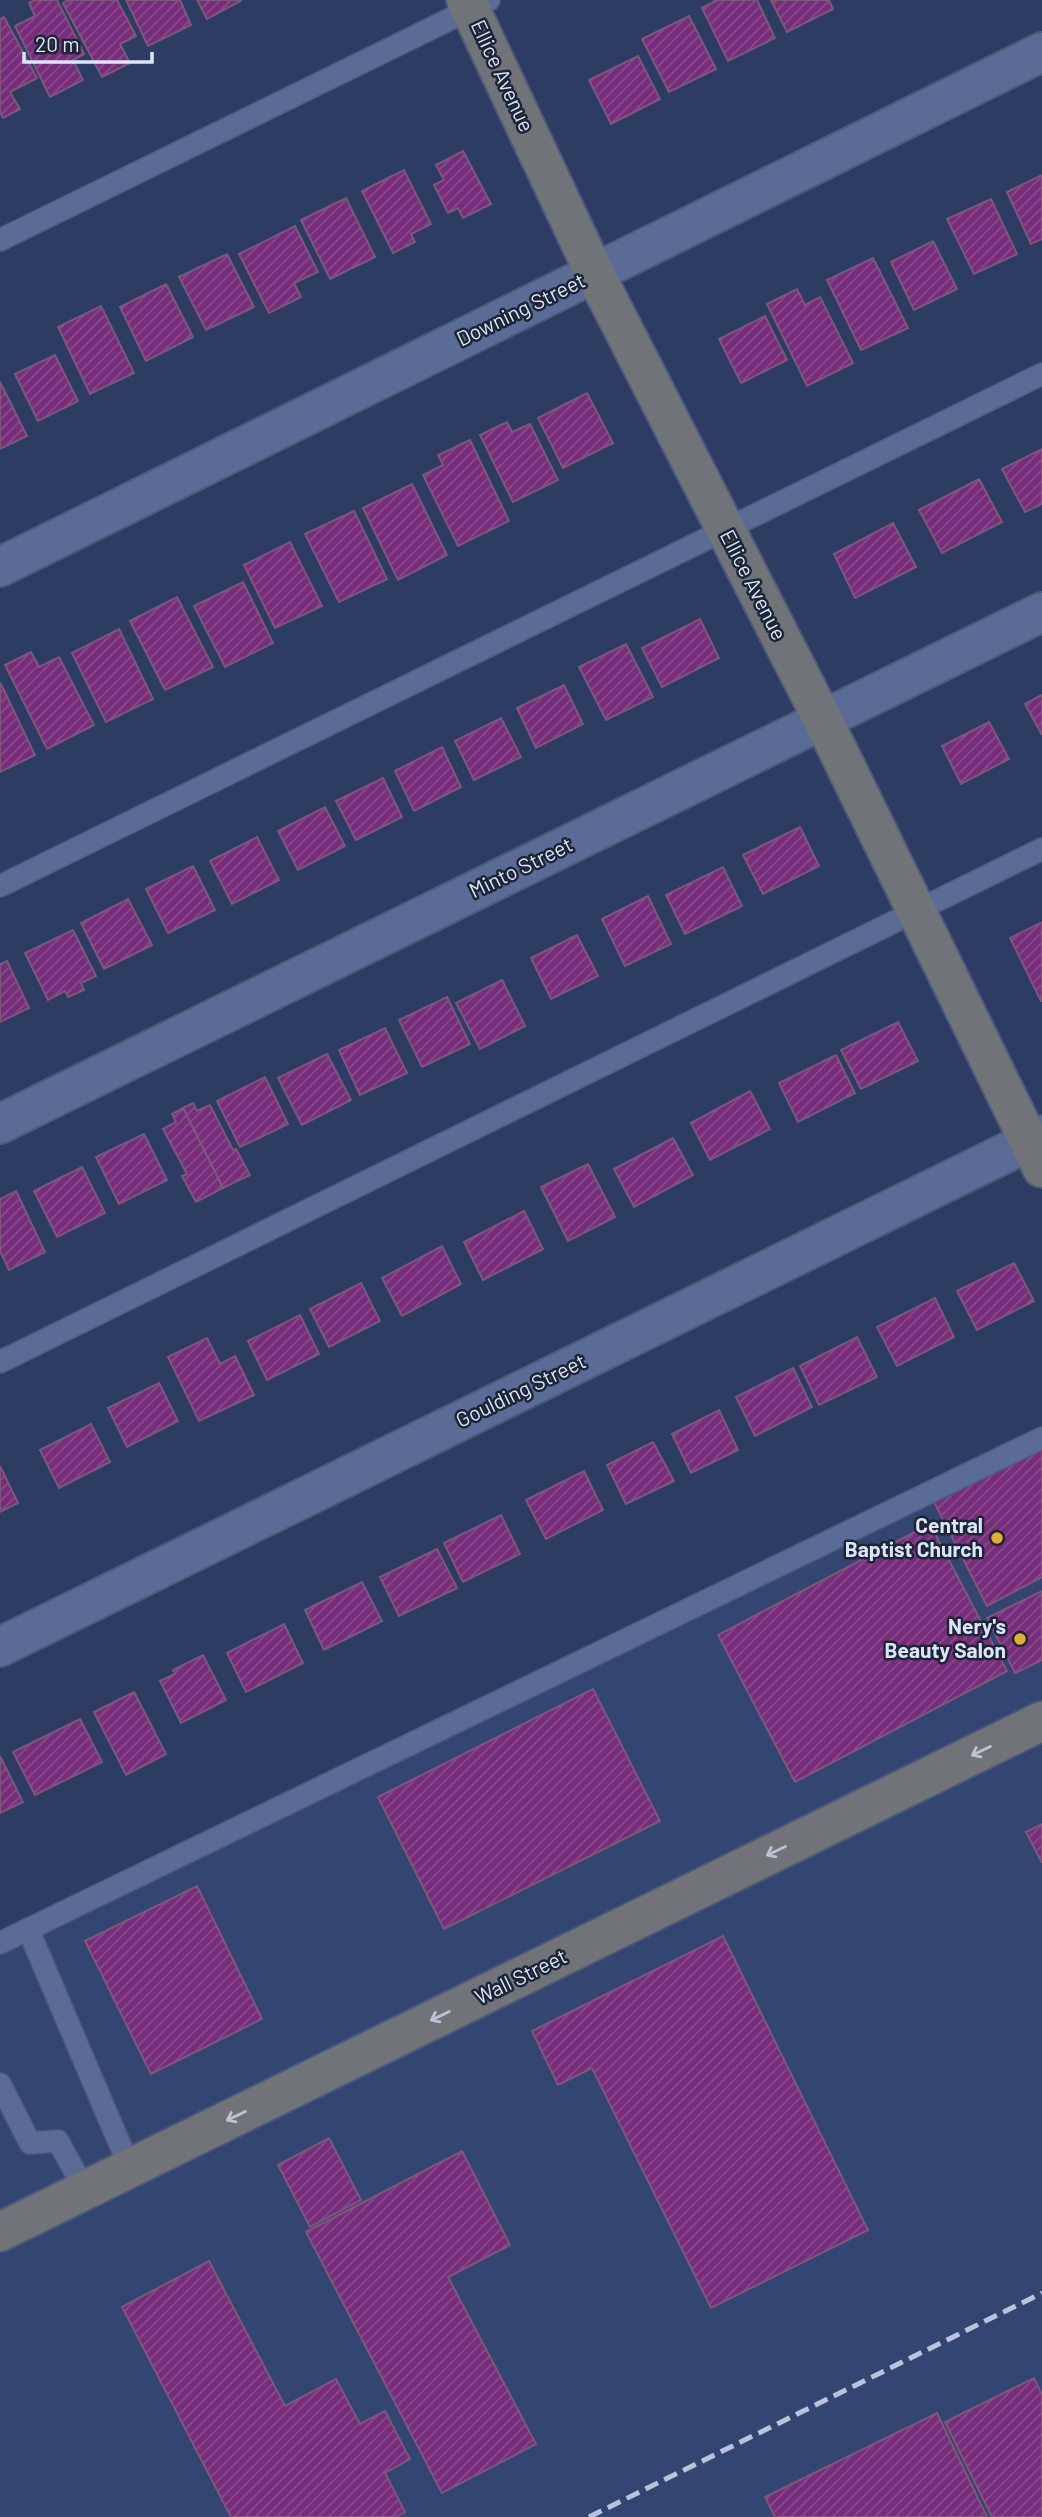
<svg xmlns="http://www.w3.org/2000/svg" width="1042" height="2517" viewBox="0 0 1042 2517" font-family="Barlow,sans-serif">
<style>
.built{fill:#334571}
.building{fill:url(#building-hatch);stroke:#7b587b;stroke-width:2}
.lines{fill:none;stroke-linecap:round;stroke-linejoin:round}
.service-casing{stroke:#4c5979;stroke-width:24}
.minor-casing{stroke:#4c5979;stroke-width:42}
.secondary-casing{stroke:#4c5979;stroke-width:42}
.service{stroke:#5a6c95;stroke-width:21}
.minor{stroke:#5a6c95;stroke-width:38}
.secondary{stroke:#707377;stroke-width:38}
.rail{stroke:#b8c4de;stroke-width:5;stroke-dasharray:14 7;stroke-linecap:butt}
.oneway{stroke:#bbc4d5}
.poi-dot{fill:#e0b034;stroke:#1c2435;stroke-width:2.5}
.labels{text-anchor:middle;stroke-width:5;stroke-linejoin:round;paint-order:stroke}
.street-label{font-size:21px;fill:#dbe6fd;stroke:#1c2435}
.poi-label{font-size:21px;font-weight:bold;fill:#dbe6fd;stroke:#1c2435;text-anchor:end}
</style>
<defs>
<pattern id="building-hatch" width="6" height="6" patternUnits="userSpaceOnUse" patternTransform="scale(1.75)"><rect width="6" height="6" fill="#772d7a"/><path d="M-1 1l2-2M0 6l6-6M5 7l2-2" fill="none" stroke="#8a4b8e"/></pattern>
</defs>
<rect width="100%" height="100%" fill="#2c3c62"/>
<polygon class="built" points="1042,1444 1042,2517 0,2517 0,1951"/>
<g class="building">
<polygon points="35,0 57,0 84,54 73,60 83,80 50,97 15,26 35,16 29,3"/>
<polygon points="68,0 117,0 136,36 120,44 130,63 102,77 63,3"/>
<polygon points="126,0 180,0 191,25 148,46"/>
<polygon points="197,0 242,0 207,19"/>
<polygon points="717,0 757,0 775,38 728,61 702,8"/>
<polygon points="771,0 829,0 833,9 787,32"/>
<polygon points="689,16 716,69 669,92 642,39"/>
<polygon points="4,17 37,78 10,92 20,109 3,118 0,112 0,19"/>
<polygon points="638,56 660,99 611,124 589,80"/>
<polygon points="463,151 491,204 463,218 458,208 448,213 434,185 444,180 436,165"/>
<polygon points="404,170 431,224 411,234 415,242 393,253 362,191"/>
<polygon points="1042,175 1042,239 1031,244 1007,192"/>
<polygon points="346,198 375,257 330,279 301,220"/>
<polygon points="991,199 1017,254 974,274 947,219"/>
<polygon points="295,226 318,272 294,283 301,297 269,313 239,254"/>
<polygon points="933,241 957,289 914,310 891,262"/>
<polygon points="227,254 254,307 206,330 179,277"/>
<polygon points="873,258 908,328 861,350 827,280"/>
<polygon points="166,284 193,337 146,361 120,307"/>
<polygon points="797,289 805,305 820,297 853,363 807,386 767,304"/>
<polygon points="101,306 134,373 90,394 58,327"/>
<polygon points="765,316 787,360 741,383 719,339"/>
<polygon points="55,355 78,401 38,421 15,374"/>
<polygon points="0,382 27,436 0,449"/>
<polygon points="587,393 613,443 563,468 538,418"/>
<polygon points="507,422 512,432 530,424 558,480 513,502 480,435"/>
<polygon points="470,440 509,521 458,546 423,475 443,465 438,455"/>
<polygon points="1042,449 1042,504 1025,512 1002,469"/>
<polygon points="979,479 1002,522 942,553 919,510"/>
<polygon points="412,484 447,555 398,580 363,508"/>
<polygon points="354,511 387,579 339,602 305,534"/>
<polygon points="893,523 916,567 855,598 834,554"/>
<polygon points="290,542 322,606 275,628 244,565"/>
<polygon points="243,582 273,643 225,667 194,606"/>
<polygon points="177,597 213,667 165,690 130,621"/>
<polygon points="700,619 719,658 662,687 642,648"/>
<polygon points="119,629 153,699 106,722 72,653"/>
<polygon points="626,644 653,697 606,720 579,667"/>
<polygon points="31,652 39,667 59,657 94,725 47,749 5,665"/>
<polygon points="1,684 35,755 0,772 0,685"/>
<polygon points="564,685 583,724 536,748 517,708"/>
<polygon points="1042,695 1042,735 1025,704"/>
<polygon points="501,718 521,757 474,780 455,741"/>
<polygon points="989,722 1009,759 961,784 942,746"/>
<polygon points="442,747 461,787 414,811 395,771"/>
<polygon points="383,778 402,817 356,840 336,801"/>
<polygon points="325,807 345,846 298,870 278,831"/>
<polygon points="800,827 819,866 763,894 743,855"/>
<polygon points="257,837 279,880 232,904 210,861"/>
<polygon points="193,866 215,910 168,933 146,889"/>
<polygon points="723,867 742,906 685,934 666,895"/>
<polygon points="648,896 671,944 625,966 602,919"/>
<polygon points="128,899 152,945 104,969 81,923"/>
<polygon points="1042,922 1042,1001 1041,1001 1010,938"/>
<polygon points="73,930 96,976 81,983 84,990 68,997 65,991 48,1000 25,953"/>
<polygon points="577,935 598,976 551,999 531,958"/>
<polygon points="7,961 29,1008 0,1022 0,964"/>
<polygon points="502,980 525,1026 480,1049 456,1003"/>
<polygon points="447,997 470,1044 422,1067 399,1020"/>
<polygon points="898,1022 918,1061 861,1089 841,1050"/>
<polygon points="385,1028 407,1073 360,1095 339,1050"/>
<polygon points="327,1054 351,1100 302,1125 278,1078"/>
<polygon points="836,1055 855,1093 798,1122 779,1083"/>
<polygon points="265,1077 288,1124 240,1147 217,1101"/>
<polygon points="750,1091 770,1129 710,1160 691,1123"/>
<polygon points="193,1103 197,1111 210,1105 233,1150 236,1149 250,1175 223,1188 183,1108"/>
<polygon points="183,1108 223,1188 196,1202 182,1176 187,1174 163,1129 176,1122 172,1114"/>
<polygon points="144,1134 167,1180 119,1204 96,1157"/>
<polygon points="673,1138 693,1175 634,1207 614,1169"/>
<polygon points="588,1164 615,1217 568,1241 541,1187"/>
<polygon points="82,1167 105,1213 57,1237 34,1191"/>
<polygon points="16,1191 45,1252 9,1270 0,1251 0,1199"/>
<polygon points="524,1211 543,1249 483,1280 464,1242"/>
<polygon points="442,1246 461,1284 402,1316 382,1278"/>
<polygon points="1014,1263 1034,1301 977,1330 957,1291"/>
<polygon points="361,1283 380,1321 329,1347 310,1309"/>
<polygon points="935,1298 954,1337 897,1366 877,1327"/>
<polygon points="300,1315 319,1354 267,1380 248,1341"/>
<polygon points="857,1337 877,1377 819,1405 800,1366"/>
<polygon points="207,1338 220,1364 235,1356 254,1395 199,1421 168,1357"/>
<polygon points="793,1368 812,1407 755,1436 736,1397"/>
<polygon points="159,1383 178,1421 127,1447 108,1408"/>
<polygon points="719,1410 738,1450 691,1473 672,1434"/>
<polygon points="91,1424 110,1462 59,1488 40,1450"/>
<polygon points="653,1442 674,1481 626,1504 607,1465"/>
<polygon points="1042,1443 1042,1577 987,1606 932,1498"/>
<polygon points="0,1466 18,1503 0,1512"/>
<polygon points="584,1471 603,1510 546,1539 526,1500"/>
<polygon points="501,1515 520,1554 463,1582 444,1543"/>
<polygon points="930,1524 1007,1671 795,1782 718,1635"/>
<polygon points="437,1549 457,1588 399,1616 380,1577"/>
<polygon points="362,1582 382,1621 324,1650 305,1610"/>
<polygon points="1042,1591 1042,1660 1015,1673 987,1618"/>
<polygon points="284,1624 303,1663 246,1692 227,1653"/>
<polygon points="203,1655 226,1700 181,1723 160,1681 175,1674 173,1670"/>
<polygon points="593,1689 660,1821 444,1929 378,1797"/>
<polygon points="134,1692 166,1754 126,1775 94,1712"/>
<polygon points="80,1719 102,1762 35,1795 13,1752"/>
<polygon points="0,1756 23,1802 0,1813"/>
<polygon points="1042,1824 1042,1863 1026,1832"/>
<polygon points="197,1886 262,2019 151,2074 85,1941"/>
<polygon points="723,1936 868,2230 711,2308 592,2068 558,2085 532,2031"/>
<polygon points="329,2138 361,2200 310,2227 278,2165"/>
<polygon points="462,2151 510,2245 448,2277 536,2444 442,2493 306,2232"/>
<polygon points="209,2261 285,2406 336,2379 360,2424 385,2411 410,2459 385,2473 405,2512 396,2517 231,2517 122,2307"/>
<polygon points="1034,2378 1042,2395 1042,2517 992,2517 945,2422"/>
<polygon points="937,2413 987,2517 775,2517 765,2497"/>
</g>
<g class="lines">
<g class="service-casing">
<g id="service">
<polyline points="0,240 489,0"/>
<polyline points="0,886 1042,374"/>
<polyline points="0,1362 1042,849"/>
<polyline points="28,1929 130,2168"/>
<polyline points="0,1943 1042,1438"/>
<polyline points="0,2084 30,2143 58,2141 85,2190"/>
</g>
</g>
<g class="minor-casing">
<g id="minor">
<polyline points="0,567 1042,52"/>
<polyline points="0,1124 1042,612"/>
<polyline points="0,1647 1042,1135"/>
</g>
</g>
<g class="secondary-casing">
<g id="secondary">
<polyline points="466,0 595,274 823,720 1042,1168"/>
<polyline points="0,2232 1042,1721"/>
</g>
</g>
<use href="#service" class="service"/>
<use href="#minor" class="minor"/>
<use href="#secondary" class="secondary"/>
<polyline class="rail" points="589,2517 1042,2293"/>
</g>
<defs><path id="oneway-shaft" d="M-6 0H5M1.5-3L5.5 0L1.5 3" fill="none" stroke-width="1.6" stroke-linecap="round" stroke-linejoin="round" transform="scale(1.75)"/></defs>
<g class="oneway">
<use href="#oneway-shaft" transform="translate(981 1751) rotate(154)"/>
<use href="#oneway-shaft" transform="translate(776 1851) rotate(154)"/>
<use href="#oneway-shaft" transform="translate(440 2016) rotate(154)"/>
<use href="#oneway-shaft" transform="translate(236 2116) rotate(154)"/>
</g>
<g class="poi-dot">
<circle cx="997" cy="1538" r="7"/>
<circle cx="1020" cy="1639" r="7"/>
</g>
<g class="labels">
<g class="street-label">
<text transform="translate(502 76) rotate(65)" y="7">Ellice Avenue</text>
<text transform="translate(521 310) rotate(-26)" y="7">Downing Street</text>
<text transform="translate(753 585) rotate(63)" y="7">Ellice Avenue</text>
<text transform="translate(521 868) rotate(-26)" y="7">Minto Street</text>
<text transform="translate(521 1391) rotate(-26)" y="7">Goulding Street</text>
<text transform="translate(521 1977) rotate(-26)" y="7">Wall Street</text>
</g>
<g class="poi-label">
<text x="983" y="1533">Central<tspan x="983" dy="24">Baptist Church</tspan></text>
<text x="1006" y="1634">Nery's<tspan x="1006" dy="24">Beauty Salon</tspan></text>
</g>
</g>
<path d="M24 52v10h128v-10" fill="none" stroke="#dbe6fd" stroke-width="3.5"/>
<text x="35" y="52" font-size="21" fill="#dbe6fd" stroke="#1c2435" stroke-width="5" paint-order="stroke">20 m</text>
</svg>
